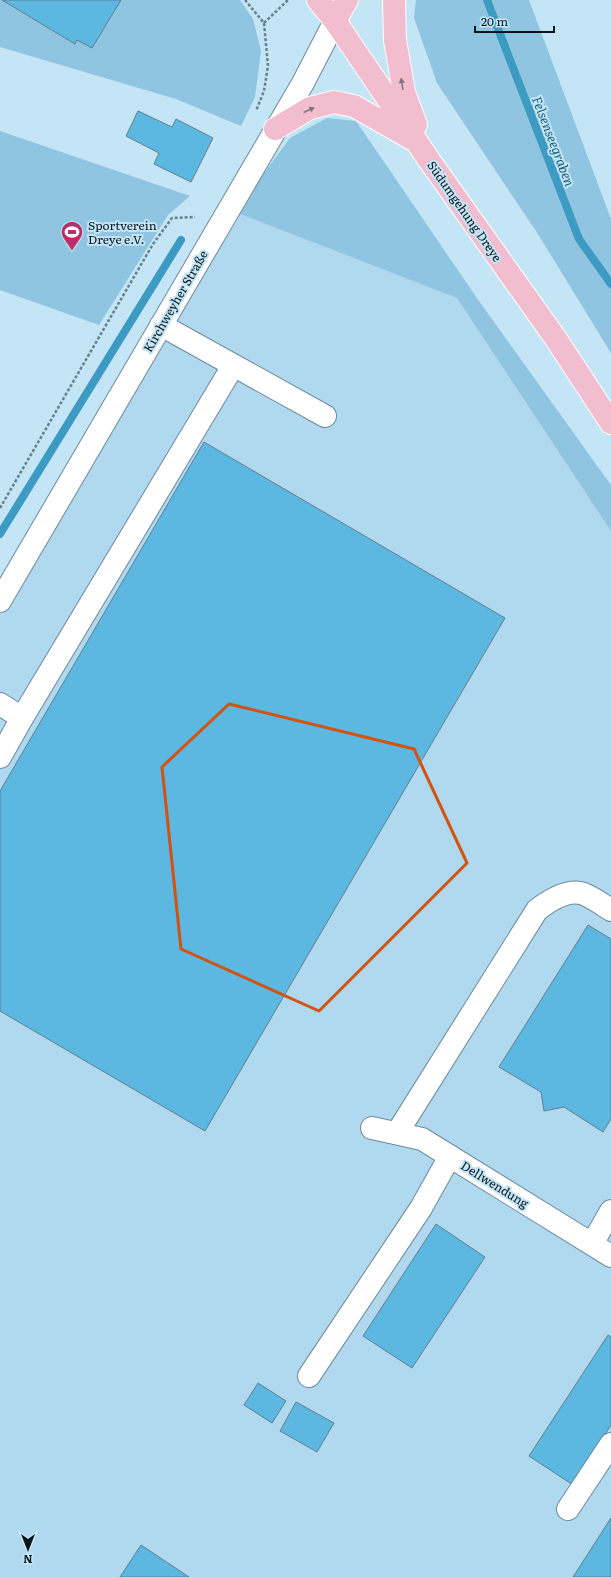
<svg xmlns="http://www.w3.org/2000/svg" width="611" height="1577" font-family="Literata,serif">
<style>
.built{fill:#b0d9ef}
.green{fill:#8fc5e0}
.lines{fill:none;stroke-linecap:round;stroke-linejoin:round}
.stream{stroke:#3d9ac3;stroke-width:8}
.building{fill:#5cb7e1;stroke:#607f8f}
.minor-casing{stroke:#6b8a9a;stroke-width:24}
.major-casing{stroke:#fff;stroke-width:24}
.path{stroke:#69808c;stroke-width:2.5;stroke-dasharray:3 2;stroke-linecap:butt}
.minor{stroke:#fff;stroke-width:22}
.major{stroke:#f2becf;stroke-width:22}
.oneway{fill:#89727e}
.marked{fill:none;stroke:#d2520e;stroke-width:3;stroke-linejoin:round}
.labels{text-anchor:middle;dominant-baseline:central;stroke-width:4;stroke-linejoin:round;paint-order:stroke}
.street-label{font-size:12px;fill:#09151b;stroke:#c3e5f6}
.poi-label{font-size:12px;fill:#09151b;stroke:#c3e5f6;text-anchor:start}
.water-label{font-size:13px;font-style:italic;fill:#185f7c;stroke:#c3e5f6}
</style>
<rect width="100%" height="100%" fill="#c3e5f6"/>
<path class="built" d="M235,212L457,298L611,530V1577H0V614Z"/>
<path class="green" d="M0,0H240L253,19L261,51L255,97L241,126L176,99L0,47Z
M416,0H529L611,219V353L536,231L437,83L414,18Z
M327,118L356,121L479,301L611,485V531L457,298L235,212L290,138Z
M0,131L190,196L168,215L99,325L0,290Z"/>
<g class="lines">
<path class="stream" d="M487,0L579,239L611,284
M0,534L181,240"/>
</g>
<path class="building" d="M2,0H121L92,48L77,40L75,44Z
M138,111L172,127L176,119L213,138L191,182L154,164L159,153L126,136Z
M204,442L505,618L205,1131L0,1011V791Z
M588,925L611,939V1119L603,1132L564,1107L544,1111L541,1092L499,1067Z
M436,1224L485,1257L412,1368L363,1336Z
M608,1335L611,1337V1425L573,1485L529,1456Z
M258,1383L286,1401L272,1423L244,1405Z
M296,1402L334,1423L317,1452L280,1431Z
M611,1518V1577H573Z
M141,1545L189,1577H120Z"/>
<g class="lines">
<g class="minor-casing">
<path id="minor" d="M161,325L325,416
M0,601L303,83L335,21
M0,704L22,718L0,757
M22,718L233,366
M372,1128L422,1139L611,1256
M397,1133L537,910C550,900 570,887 586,895C595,899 603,905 611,910
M592,1244L611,1211
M309,1376L421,1208L450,1156
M568,1509L611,1444"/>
</g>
<g class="major-casing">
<path id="major" d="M318,0L335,21L429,160L556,339L611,423
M394,0L395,40L404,92L416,125
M335,21L347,0
M275,129L310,108L334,102L354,106L412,139"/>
</g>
<path class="path" d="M245,0L264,23L268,66L264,91L256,111
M264,23L288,0
M0,508L153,244L172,218L195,217"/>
<use href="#minor" class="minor"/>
<use href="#major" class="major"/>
</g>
<defs><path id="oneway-solid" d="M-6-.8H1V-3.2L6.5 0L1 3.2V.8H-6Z"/></defs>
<g class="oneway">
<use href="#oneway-solid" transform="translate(402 84) rotate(-100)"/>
<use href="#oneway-solid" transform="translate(309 110) rotate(-25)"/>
</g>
<path class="marked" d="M229,704L414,749L467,863L319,1011L181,949L162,767Z"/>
<defs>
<g id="stadium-pin" transform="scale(1.15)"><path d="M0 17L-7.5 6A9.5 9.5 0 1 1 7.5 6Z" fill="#b92f6a" stroke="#c3e5f6"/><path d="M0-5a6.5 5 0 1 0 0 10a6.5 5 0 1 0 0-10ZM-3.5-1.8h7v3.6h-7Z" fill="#fff"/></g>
</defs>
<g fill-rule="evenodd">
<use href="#stadium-pin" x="72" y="232"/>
</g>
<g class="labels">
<g class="street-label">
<text transform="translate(465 211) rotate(55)">Südumgehung Dreye</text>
<text transform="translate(175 301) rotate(-60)">Kirchweyher Straße</text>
<text transform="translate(495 1184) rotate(32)">Dellwendung</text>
</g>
<g class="poi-label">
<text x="88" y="225">Sportverein<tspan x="88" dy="14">Dreye e.V.</tspan></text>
</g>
<g class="water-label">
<text transform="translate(554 141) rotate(69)">Felsenseegraben</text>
</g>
</g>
<g transform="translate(28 1549) rotate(180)" stroke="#c3e5f6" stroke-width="3" paint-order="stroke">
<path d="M0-3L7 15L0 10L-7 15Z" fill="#09151b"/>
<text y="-6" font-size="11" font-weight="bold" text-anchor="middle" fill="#09151b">N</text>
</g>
<path d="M475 26v6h79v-6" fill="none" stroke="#09151b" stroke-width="2"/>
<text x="481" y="26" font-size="12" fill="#09151b" stroke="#c3e5f6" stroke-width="3" paint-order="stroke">20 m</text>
</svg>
